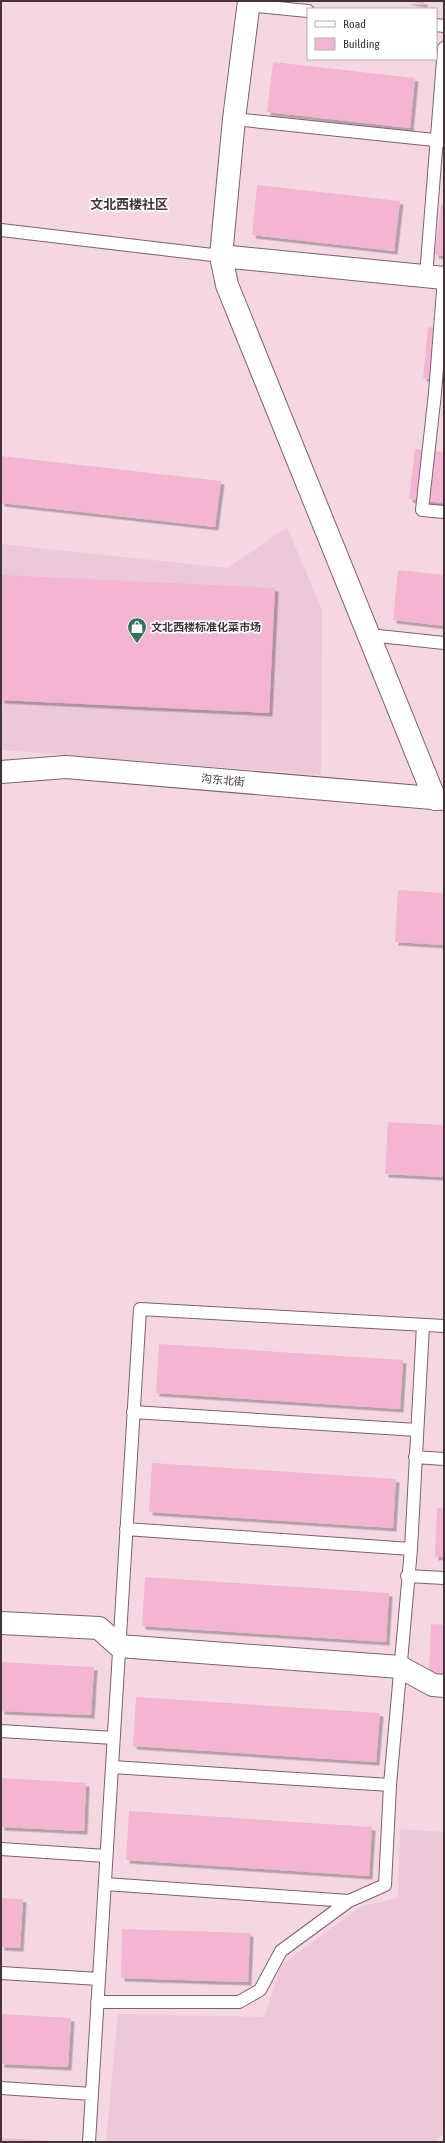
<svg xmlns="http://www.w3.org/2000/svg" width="445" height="2143" font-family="'Asap Condensed','Noto Sans SC',sans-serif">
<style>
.built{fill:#ecc8d8}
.building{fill:#f4b5d2;filter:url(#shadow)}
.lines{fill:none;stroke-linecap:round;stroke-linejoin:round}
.service-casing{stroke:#7c626e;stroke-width:14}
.minor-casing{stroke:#7c626e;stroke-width:24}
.service{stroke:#fff;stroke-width:12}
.minor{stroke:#fff;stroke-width:22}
.labels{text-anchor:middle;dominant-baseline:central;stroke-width:3.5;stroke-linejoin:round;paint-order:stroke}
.poi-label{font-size:11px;font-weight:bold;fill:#403439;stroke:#fff;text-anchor:start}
.street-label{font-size:11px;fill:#403439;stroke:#fff}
.quarter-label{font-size:13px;font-weight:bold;fill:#403439;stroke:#fff}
</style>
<defs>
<filter id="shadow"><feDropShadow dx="3.5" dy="3.5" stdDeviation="0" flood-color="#0004"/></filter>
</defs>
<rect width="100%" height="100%" fill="#f5d7e4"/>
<path class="built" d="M287,527L322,610L321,775L1,750V544L228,568Z
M400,1829L444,1832V2133L434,2142H106L118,2014L264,2017L282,1964L362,1906L398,1898Z"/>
<path class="building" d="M404,1H424V4Z
M273,62L415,78L410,128L267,112Z
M257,185L400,201L394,251L252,235Z
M441,205H444V256L435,255Z
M428,327L444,329V380L423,378Z
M415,449L444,452V503L409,499Z
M1,456L221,481L215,527L1,503Z
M398,570L444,575V626L393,620Z
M1,575L275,588L269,713L1,700Z
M398,890L444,893V945L395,942Z
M388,1122L444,1125V1177L385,1174Z
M159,1344L403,1360L400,1409L156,1393Z
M152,1463L396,1479L393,1528L149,1512Z
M437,1508H444V1557H435Z
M145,1577L389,1593L386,1642L142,1626Z
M431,1624L444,1625V1674L429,1673Z
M1,1662L94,1667L91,1715L1,1711Z
M136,1697L380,1713L376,1762L133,1746Z
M1,1778L86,1783L84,1831L1,1827Z
M129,1811L372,1827L369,1876L126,1860Z
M1,1898L23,1899L20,1948L1,1947Z
M122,1929L250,1933L248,1982L121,1978Z
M1,2014L71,2018L68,2067L1,2064Z
M1,2138L53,2141V2142H1Z"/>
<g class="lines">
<g class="service-casing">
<path id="service" d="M248,5L308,11
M436,25L444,26
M234,119L444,141
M1,230L221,256
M426,276L444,48
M444,278L435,393L422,510L444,512
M369,635L444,643
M133,1412L417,1430
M415,1457L444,1459
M126,1529L411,1549
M407,1576L444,1578
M1,1731L114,1738
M112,1767L390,1785
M1,1849L106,1856
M105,1884L349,1901
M1,1973L99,1979
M97,2002H239L260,1990L281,1951L349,1901L385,1885L390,1785L411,1549L423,1325
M1,2088L92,2094
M89,2142L140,1309L444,1326"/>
</g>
<g class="minor-casing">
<path id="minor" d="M249,1L234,119L221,256L227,285L435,799
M221,256L444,278
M1,772L66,767L444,799
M1,1623L99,1628L119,1646L400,1667L433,1685L444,1686"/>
</g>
<use href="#service" class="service"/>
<use href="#minor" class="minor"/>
</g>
<defs>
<g id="shop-pin" transform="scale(1)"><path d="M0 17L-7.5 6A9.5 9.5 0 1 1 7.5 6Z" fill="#34725e" stroke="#fff"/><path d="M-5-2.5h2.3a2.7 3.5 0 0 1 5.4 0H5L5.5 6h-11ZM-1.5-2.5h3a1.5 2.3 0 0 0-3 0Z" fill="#fff"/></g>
</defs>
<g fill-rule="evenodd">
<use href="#shop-pin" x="137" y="627"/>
</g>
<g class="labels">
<g class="poi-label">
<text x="151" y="627">文北西楼标准化菜市场</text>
</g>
<g class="street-label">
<text transform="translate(223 780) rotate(5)">沟东北街</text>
</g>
<g class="quarter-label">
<text x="129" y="204">文北西楼社区</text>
</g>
</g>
<rect width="445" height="2143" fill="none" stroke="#403439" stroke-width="4"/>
<rect x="307" y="8" width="130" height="52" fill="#ffffff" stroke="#b3aeb0"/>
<rect x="315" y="21" width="20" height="6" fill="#ffffff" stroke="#b3aeb0"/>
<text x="343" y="28" font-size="12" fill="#403439">Road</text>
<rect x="315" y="38" width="20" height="12" fill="#f4b5d2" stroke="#b3aeb0"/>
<text x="343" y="48" font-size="12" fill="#403439">Building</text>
</svg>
